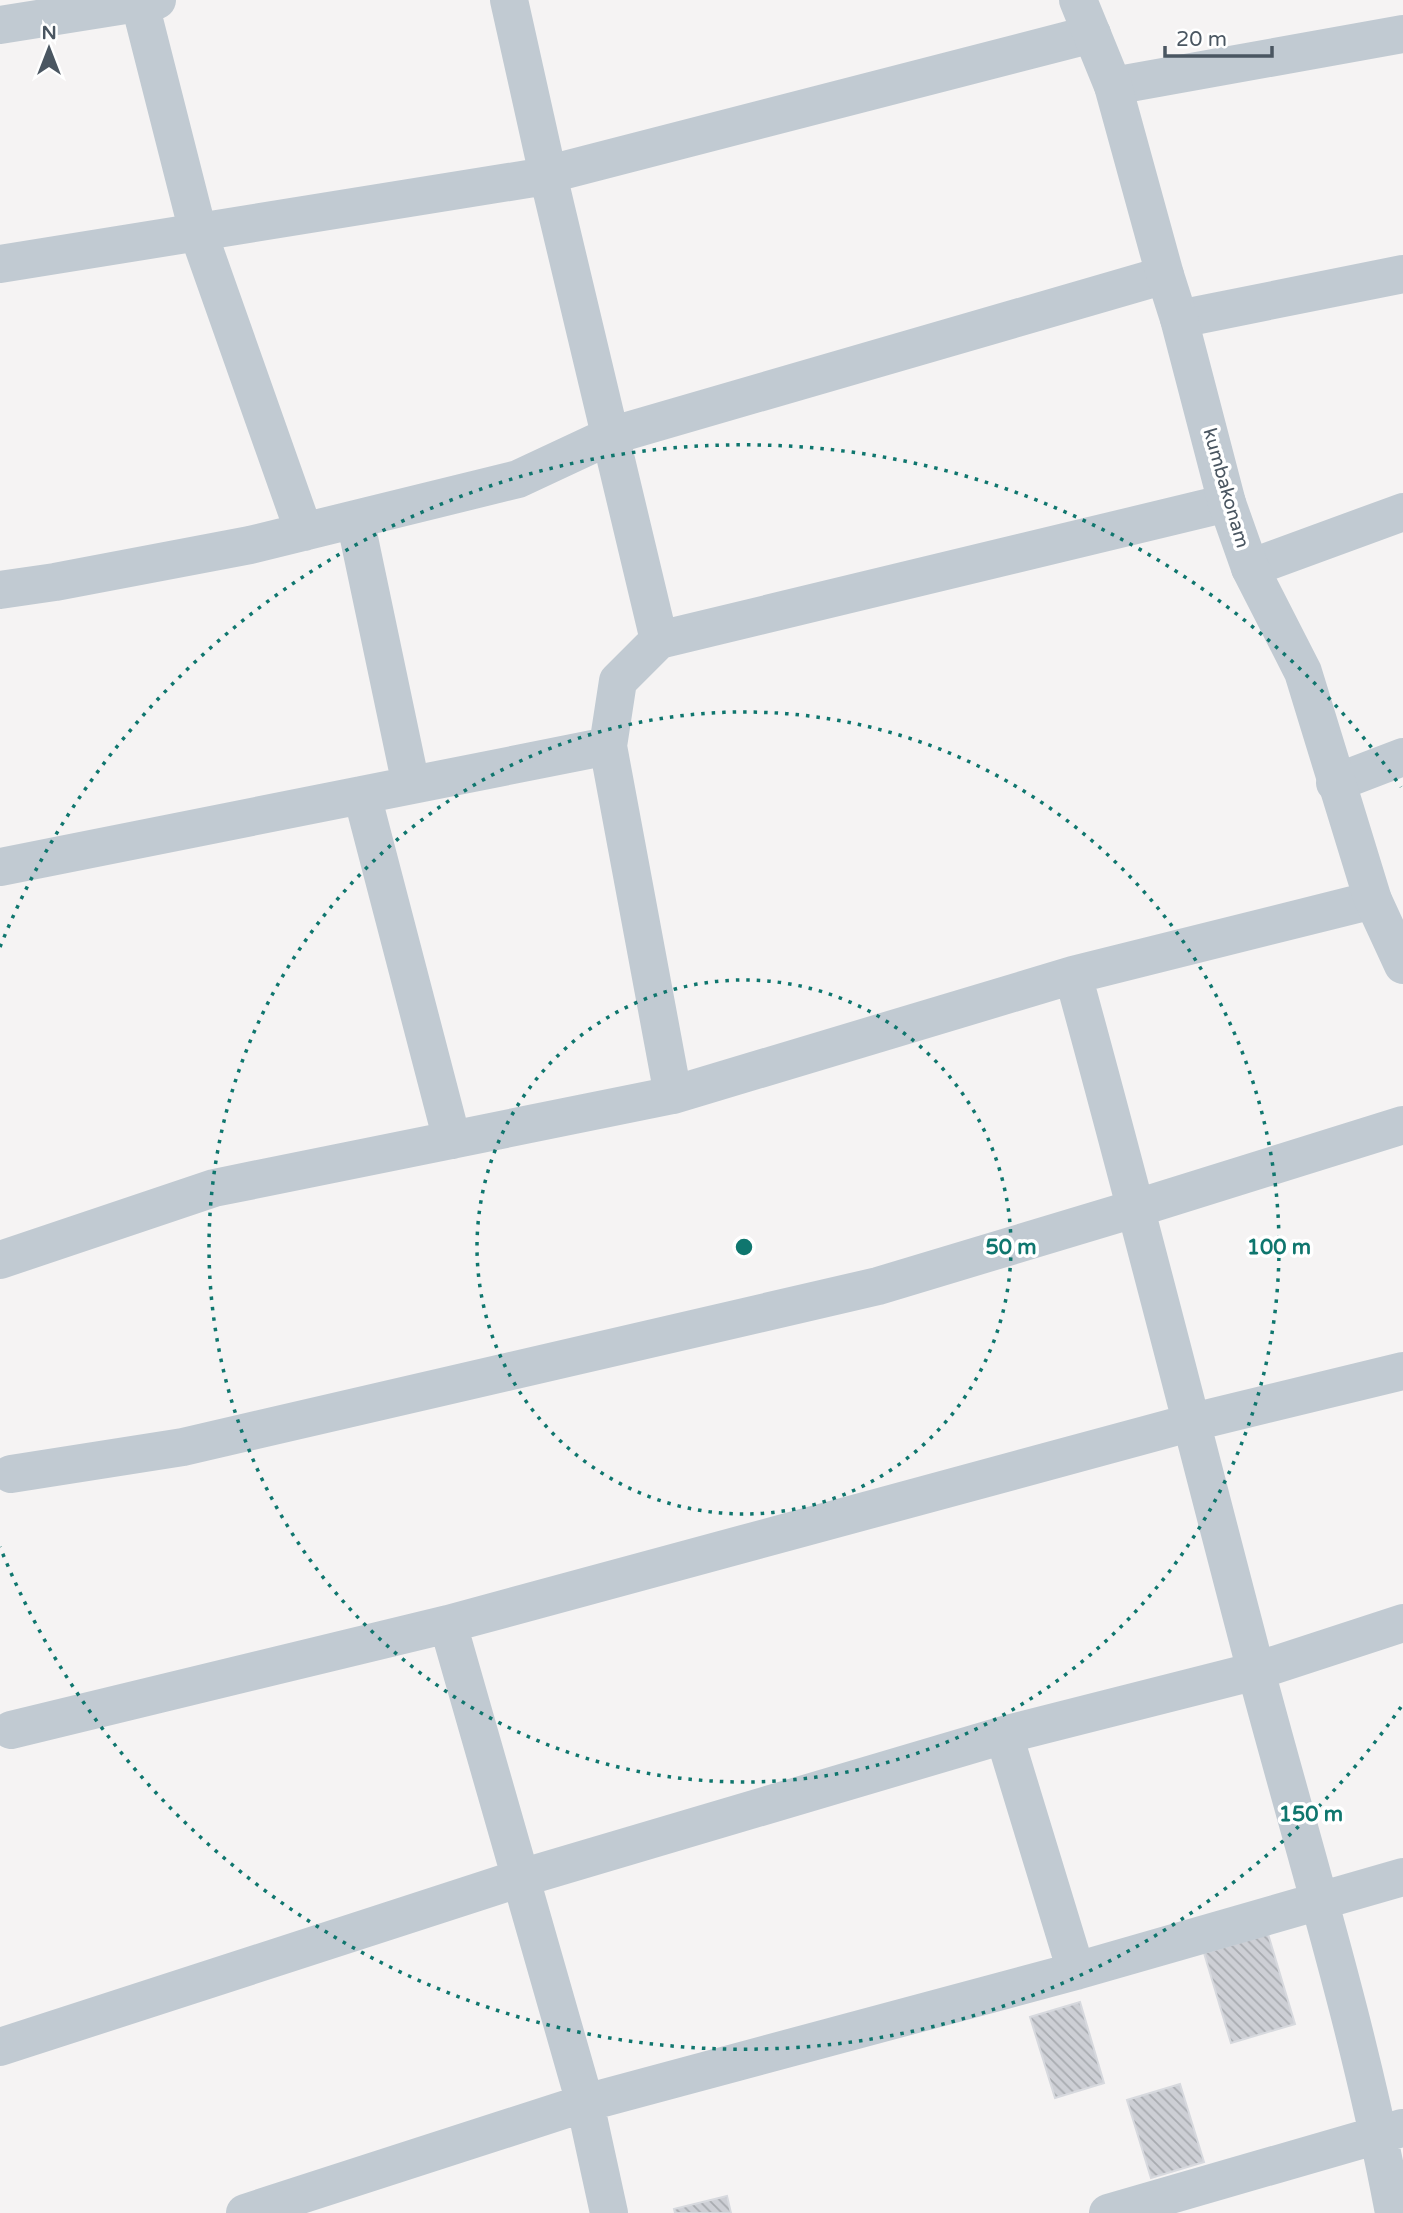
<svg xmlns="http://www.w3.org/2000/svg" width="1403" height="2213" font-family="'Varela Round',sans-serif">
<style>
.building{fill:url(#building-back-hatch);stroke:#d7d9de;stroke-width:2}
.lines{fill:none;stroke-linecap:round;stroke-linejoin:round}
.minor{stroke:#c1cad2;stroke-width:38}
.tertiary{stroke:#c1cad2;stroke-width:38}
.ring{fill:none;stroke:#0f766e;stroke-width:3.5;stroke-dasharray:3.5 7}
.labels{text-anchor:middle;dominant-baseline:central;stroke-width:7;stroke-linejoin:round;paint-order:stroke}
.street-label{font-size:19px;fill:#4a5661;stroke:#fff}
.centre{fill:#0f766e;stroke:#fff;stroke-width:3.5}
.ring-label{font-size:21px;text-anchor:middle;font-weight:bold;fill:#0f766e;stroke:#fff;stroke-width:7;stroke-linejoin:round;paint-order:stroke}
</style>
<defs>
<pattern id="building-back-hatch" width="6" height="6" patternUnits="userSpaceOnUse" patternTransform="scale(1.75)"><rect width="6" height="6" fill="#cdcfd5"/><path d="M-1 5l2 2M0 0l6 6M5-1l2 2" fill="none" stroke="#a8abb0"/></pattern>
</defs>
<rect width="100%" height="100%" fill="#f5f3f3"/>
<path class="building" d="M1268,1934L1295,2024L1231,2043L1204,1953Z
M1080,2002L1104,2083L1055,2098L1030,2017Z
M1180,2084L1204,2162L1151,2178L1127,2100Z
M727,2196L731,2213H675L674,2209Z"/>
<g class="lines">
<path class="minor" d="M139,0L198,232L304,532
M509,0L548,175L659,640
M0,25L157,0
M1113,86L1403,34
M0,264L534,178L1092,34
M1179,319L1403,274
M355,519L411,785
M1250,568L1403,512
M0,590L55,582L250,545L518,479L610,436L1165,275
M1335,783L1403,757
M362,795L452,1140
M0,867L608,746
M1073,975C1137,1207 1195,1439 1256,1671C1304,1851 1360,2030 1394,2213
M673,1095L608,746L618,681L659,640L1227,503
M0,1260L214,1188L673,1095L1073,975L1373,900
M11,1474L183,1447L878,1286L1137,1208L1403,1125
M448,1624L585,2103L609,2213
M11,1730L448,1624L1193,1422L1403,1371
M1004,1735L1076,1971
M0,2047L521,1878L1004,1735L1256,1671L1403,1623
M245,2213L585,2103L1076,1971L1403,1877
M1108,2213L1402,2128"/>
<path class="tertiary" d="M1078,0L1113,86L1165,275L1179,319L1227,503L1250,568L1303,672L1373,900L1403,965"/>
</g>
<g class="ring">
<circle cx="744" cy="1247" r="267"/>
<circle cx="744" cy="1247" r="535"/>
<path d="M1401 1707A802 802 0 0 1 0 1547M0 947A802 802 0 0 1 1401 787"/>
</g>
<g class="labels">
<g class="street-label">
<text transform="translate(1226 488) rotate(74)">kumbakonam</text>
</g>
</g>
<circle cx="744" cy="1247" r="10" class="centre"/>
<g class="ring-label">
<text x="1011" y="1254">50 m</text>
<text x="1279" y="1254">100 m</text>
<text x="1311" y="1821">150 m</text>
</g>
<g transform="translate(49 49)" stroke="#ffffff" stroke-width="5" paint-order="stroke">
<path d="M0-5L12 26L0 18L-12 26Z" fill="#4a5661"/>
<text y="-10" font-size="19" font-weight="bold" text-anchor="middle" fill="#4a5661">N</text>
</g>
<path d="M1165 46v10h107v-10" fill="none" stroke="#4a5661" stroke-width="3.5"/>
<text x="1176" y="46" font-size="21" fill="#4a5661" stroke="#ffffff" stroke-width="5" paint-order="stroke">20 m</text>
</svg>
